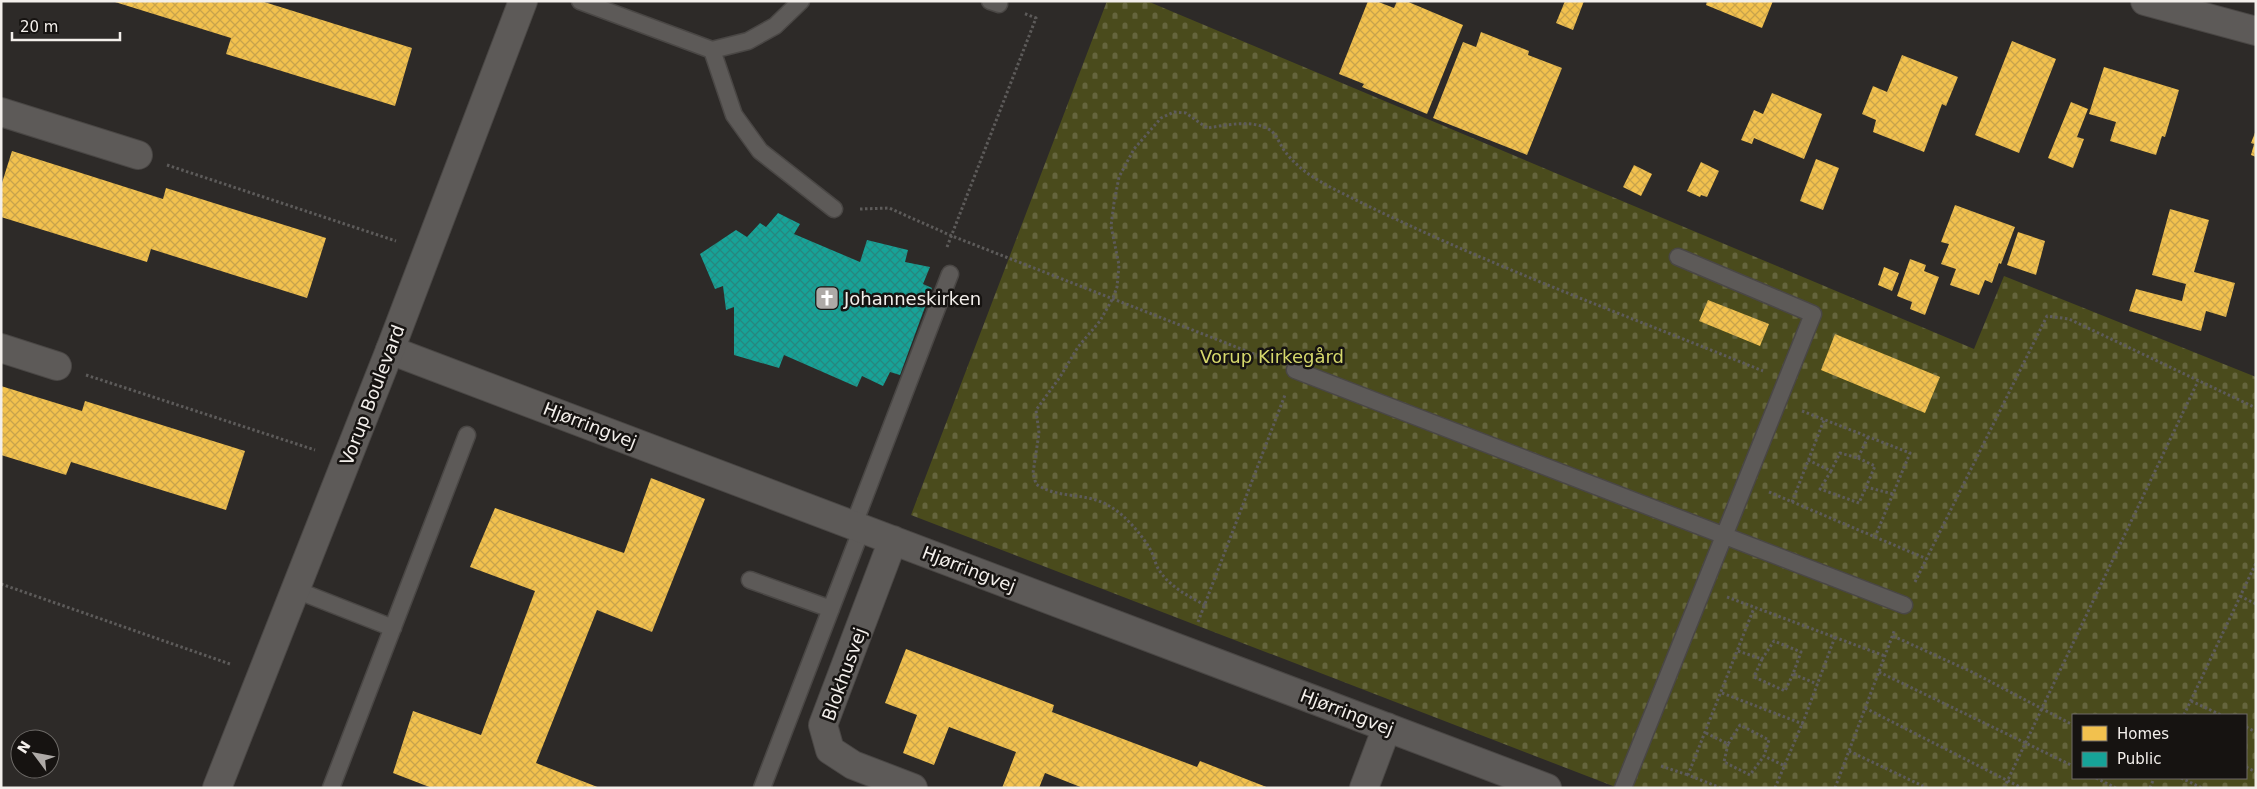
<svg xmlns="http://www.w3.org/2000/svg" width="2257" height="789" font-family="'DejaVu Sans',sans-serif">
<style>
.cemetery{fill:url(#cemetery-stones);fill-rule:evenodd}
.homes{fill:url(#homes-cross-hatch)}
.public{fill:url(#public-cross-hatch)}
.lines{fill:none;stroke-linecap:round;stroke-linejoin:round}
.lane-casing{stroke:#4a4745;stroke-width:19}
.street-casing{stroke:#4a4745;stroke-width:30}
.secondary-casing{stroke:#4a4745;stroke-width:30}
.path{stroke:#5d5b5a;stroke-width:3;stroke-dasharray:2.5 2.5;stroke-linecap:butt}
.lane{stroke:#5d5a58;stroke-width:16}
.street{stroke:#5d5a58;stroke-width:28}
.secondary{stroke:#5d5a58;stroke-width:28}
.labels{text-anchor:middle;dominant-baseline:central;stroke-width:5;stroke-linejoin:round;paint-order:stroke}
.poi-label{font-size:18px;fill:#f3efeb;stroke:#161311;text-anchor:start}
.park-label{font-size:18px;fill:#d6d86c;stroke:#161311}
.street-label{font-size:18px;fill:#f3efeb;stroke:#161311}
</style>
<defs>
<pattern id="cemetery-stones" width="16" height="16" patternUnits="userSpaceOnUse" patternTransform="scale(1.25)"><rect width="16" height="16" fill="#4a4b1c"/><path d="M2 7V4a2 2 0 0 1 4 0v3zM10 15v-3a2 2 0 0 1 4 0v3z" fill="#65653d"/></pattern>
<pattern id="homes-cross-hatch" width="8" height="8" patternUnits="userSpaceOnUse" patternTransform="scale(1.25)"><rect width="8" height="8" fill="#f2c14e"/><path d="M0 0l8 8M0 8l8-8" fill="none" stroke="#c8a34c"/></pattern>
<pattern id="public-cross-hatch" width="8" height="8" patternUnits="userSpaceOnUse" patternTransform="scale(1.25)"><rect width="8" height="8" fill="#17a398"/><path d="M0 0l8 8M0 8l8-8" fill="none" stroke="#26887f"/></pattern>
</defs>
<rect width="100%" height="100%" fill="#2d2a28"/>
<path class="cemetery" d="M1107,1H1147L1974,349L2004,276L2256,377V788H1618L911,515ZM2073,715H2246V778H2073Z"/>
<path class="homes" d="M261,1L412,48L395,106L226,54L231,38L115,2Z
M1368,1H1376L1394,8L1397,1H1406L1463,25L1427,114L1362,87L1364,84L1339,74Z
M1565,1H1584L1573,30L1556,23Z
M1707,1H1773L1762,28L1706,5Z
M1481,32L1529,51L1528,55L1562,68L1527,155L1433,118L1463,42L1476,47Z
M2012,41L2056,59L2019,153L1975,135Z
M1902,55L1958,77L1946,106L1942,104L1924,152L1873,132L1876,120L1862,114L1873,86L1887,92Z
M2104,67L2179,90L2165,137L2162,136L2156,155L2110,141L2116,122L2089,114Z
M1772,93L1822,114L1804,159L1754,138L1752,144L1741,140L1754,110L1763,114Z
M2071,102L2088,109L2077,137L2084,139L2073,168L2048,158Z
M2256,130V157L2251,155L2254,144L2251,143Z
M12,151L163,199L166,188L326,238L307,298L151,249L147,262L1,217V186Z
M1816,159L1839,168L1823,210L1800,201Z
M1701,162L1719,171L1707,197L1701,195L1700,197L1687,191Z
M1634,165L1652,174L1641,196L1623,187Z
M1955,205L2015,227L2001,264L1999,263L1992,283L1985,280L1979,295L1950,285L1956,269L1941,264L1949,244L1941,242Z
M2170,209L2209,220L2194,272L2235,283L2226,317L2206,311L2201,331L2129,311L2136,289L2182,301L2186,284L2152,275Z
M2018,232L2045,241L2036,275L2007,265Z
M1910,259L1926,265L1924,271L1939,277L1925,315L1910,309L1912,302L1897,296Z
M1884,267L1899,273L1892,291L1878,285Z
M1708,300L1769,324L1760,346L1699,321Z
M1835,334L1940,377L1925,413L1821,370Z
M1,386L82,411L85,401L245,451L226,510L71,462L66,475L1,455Z
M651,478L705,499L652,632L597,610L536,763L600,788H432L393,773L413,711L481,735L535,591L470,567L495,508L624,553Z
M906,649L1054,705L1052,712L1197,767L1200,761L1269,788H1083L1045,773L1039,788H1002L1016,752L949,727L934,765L903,753L917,715L885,703Z"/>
<path class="public" d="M778,213L800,224L794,234L860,262L867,240L908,250L905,262L930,267L923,284L932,288L900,375L890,372L883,386L862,376L857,387L784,355L779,368L734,355V307L726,310L723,286L715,289L700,254L736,230L747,237L760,223L766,227Z"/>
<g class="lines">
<g class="lane-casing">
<path id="lane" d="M580,1L712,50L748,41L775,26L801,1
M990,1L999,4
M712,50L734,115L760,151L834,209
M1295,370L1904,605
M854,524L950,274
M750,580L831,609
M296,590L393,628
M331,788L467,435
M762,788L862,528
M1623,788L1813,314L1678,257"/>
</g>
<g class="street-casing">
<path id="street" d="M2145,1L2256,31
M1,112L138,155
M1,348L57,366
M390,350L1547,788
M893,540L823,725L830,750L853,765L913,788
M1364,788L1387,727"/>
</g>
<g class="secondary-casing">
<path id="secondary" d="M217,788L390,350L523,1"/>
</g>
<path class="path" d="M167,165L396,241
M860,209L889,208L952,236L1272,361
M947,247L1036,18L1023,13
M86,375L315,450
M1802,411L1910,453L1875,537
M1858,458L1875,466L1866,487
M1808,460L1831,471L1840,453L1858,458L1868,437
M1831,471L1820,489L1859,503L1866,487L1893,494
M1769,492L1927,559
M1792,502L1824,420
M1915,582L2047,316L2069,319L2256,408
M1,584L230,664
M2240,596L2256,604
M1727,597L1885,656
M1205,605C1188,596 1170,587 1159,570C1155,564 1154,556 1150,549C1141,534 1126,516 1111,507C1086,491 1059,500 1036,484L1033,473L1039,433L1036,410L1060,377L1078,347L1100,321L1113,298L1117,287L1119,265L1111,226L1114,203L1119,177L1134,149L1161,118L1174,112L1186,113L1207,128C1227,125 1252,119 1270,130C1277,134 1281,148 1287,154C1300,170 1315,179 1332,188C1471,259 1618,312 1763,371
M1198,622L1285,395
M1893,636L1972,672L2073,725
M1738,651L1762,659L1774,641L1801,652L1793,674L1817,684
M1762,659L1754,677L1785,691L1793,674
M1879,672L2073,766
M1722,693L1803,724
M2191,701L2221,715
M1865,708L2022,788
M2184,715L2256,563
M2246,727L2256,732
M1706,733L1728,744L1740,725L1769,740L1764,756L1785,766
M1728,744L1724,762L1750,775L1764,756
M1849,751L1927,788
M1661,766L1688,775
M2246,767L2256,772
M2096,778L2116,788
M2181,778L2202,788
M1721,788L1688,775L1754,608
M1775,788L1805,717L1835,637
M1835,788L1895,629
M2004,788L2198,381
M2150,788L2154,778"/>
<use href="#lane" class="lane"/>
<use href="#street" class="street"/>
<use href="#secondary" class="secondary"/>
</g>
<defs>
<g id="church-square" transform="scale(1.25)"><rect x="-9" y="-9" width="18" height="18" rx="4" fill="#aeaaa7" stroke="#161311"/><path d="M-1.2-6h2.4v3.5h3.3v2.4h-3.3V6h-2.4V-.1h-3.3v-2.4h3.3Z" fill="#fff"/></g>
</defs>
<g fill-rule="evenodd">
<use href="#church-square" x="827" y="298"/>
</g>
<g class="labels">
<g class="poi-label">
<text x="844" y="298">Johanneskirken</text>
</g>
<g class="park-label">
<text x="1272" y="356">Vorup Kirkegård</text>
</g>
<g class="street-label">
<text transform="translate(372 395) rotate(-69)">Vorup Boulevard</text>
<text transform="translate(590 425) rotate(21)">Hjørringvej</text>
<text transform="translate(969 569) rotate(21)">Hjørringvej</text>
<text transform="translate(844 674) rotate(-70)">Blokhusvej</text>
<text transform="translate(1347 712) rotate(21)">Hjørringvej</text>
</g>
</g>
<rect width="2257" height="789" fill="none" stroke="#f3efeb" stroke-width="5"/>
<rect x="2072" y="714" width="175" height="65" fill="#161311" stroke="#6e6b68"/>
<rect x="2082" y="726" width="25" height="15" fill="#f2c14e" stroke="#6e6b68"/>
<text x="2117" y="739" font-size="15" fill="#f3efeb">Homes</text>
<rect x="2082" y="752" width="25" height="15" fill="#17a398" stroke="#6e6b68"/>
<text x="2117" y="764" font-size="15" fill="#f3efeb">Public</text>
<g transform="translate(35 754) rotate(302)"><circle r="24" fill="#161311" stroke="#6e6b68"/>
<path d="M0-4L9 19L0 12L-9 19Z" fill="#aeaaa7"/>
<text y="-8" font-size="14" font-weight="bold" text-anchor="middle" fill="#f3efeb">N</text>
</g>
<path d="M12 32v8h108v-8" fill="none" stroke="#f3efeb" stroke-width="2.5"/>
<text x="20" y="32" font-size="15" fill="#f3efeb" stroke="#161311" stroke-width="4" paint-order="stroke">20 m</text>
</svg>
